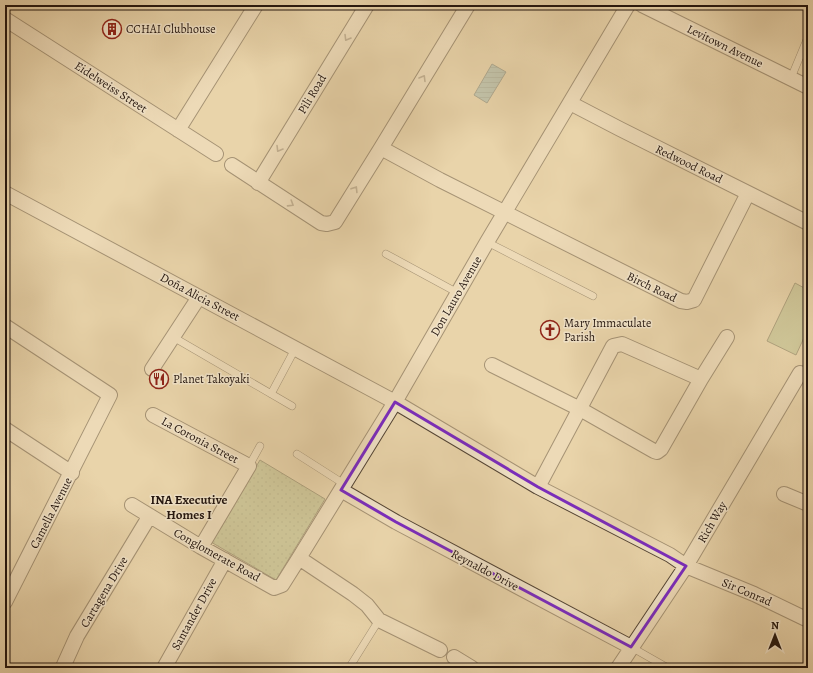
<svg xmlns="http://www.w3.org/2000/svg" width="813" height="673" font-family="Alegreya,serif">
<style>
.grass{fill:url(#grass-dots);stroke:#6c694c}
.garden{fill:#b4bd8a;stroke:#6c694c}
.water{fill:url(#water-rules);stroke:#6a7670}
.lines{fill:none;stroke-linecap:round;stroke-linejoin:round}
.lane-casing{stroke:#544535;stroke-width:8}
.street-casing{stroke:#544535;stroke-width:16}
.lane{stroke:#f1e3c8;stroke-width:7}
.street{stroke:#f1e3c8;stroke-width:14}
.oneway{stroke:#948674}
.marked{fill:none;stroke:#7b2cbf;stroke-width:3;stroke-linejoin:round}
.labels{text-anchor:middle;dominant-baseline:central;stroke-width:3;stroke-linejoin:round;paint-order:stroke}
.poi-label{font-size:12px;fill:#23150e;stroke:#f1e3c8;text-anchor:start}
.street-label{font-size:12px;fill:#23150e;stroke:#f1e3c8}
.neighbourhood-label{font-size:13px;font-weight:bold;fill:#23150e;stroke:#f1e3c8}
</style>
<defs>
<pattern id="grass-dots" width="8" height="8" patternUnits="userSpaceOnUse"><rect width="8" height="8" fill="#b4bd8a"/><path d="M2 2h.1M6 6h.1" fill="none" stroke="#9aa276" stroke-width="1.8" stroke-linecap="round"/></pattern>
<pattern id="water-rules" width="6" height="5" patternUnits="userSpaceOnUse"><rect width="6" height="5" fill="#9ab6b2"/><path d="M0 2.5h6" fill="none" stroke="#849c98"/></pattern>
</defs>
<rect width="100%" height="100%" fill="#e9d4aa"/>
<filter id="stains"><feTurbulence type="fractalNoise" baseFrequency=".005" numOctaves="4"/><feColorMatrix values="0 0 0 0 .2 0 0 0 0 .09 0 0 0 0 .02 0 0 0 .5 -.17"/></filter>
<radialGradient id="worn" r=".72"><stop offset=".6" stop-color="#630" stop-opacity="0"/><stop offset="1" stop-color="#630" stop-opacity=".3"/></radialGradient>
<path class="grass" d="M260,460L325,499L276,580L211,542Z"/>
<path class="garden" d="M795,283L808,290V329L796,355L767,341Z"/>
<path class="water" d="M492,64L506,72L487,103L474,95Z"/>
<g class="lines">
<g class="lane-casing">
<path id="lane" d="M791,78L808,37
M487,242L593,296
M386,254L458,293
M173,337L292,406
M271,394L295,349
M297,454L344,484
M249,466L260,446
M631,647L668,668
M349,668L379,620"/>
</g>
<g class="street-casing">
<path id="street" d="M642,5L808,87
M5,19L216,154
M570,103L620,129L808,223
M178,130L256,5
M381,148L440,180L681,301L687,302L694,300L748,193
M232,165L321,223L327,224L335,222L381,148L468,5
M258,183L367,5
M5,193L395,402L538,487L670,555L686,566L754,594L808,620
M5,326L110,395L5,602
M492,365L580,409L654,451L657,452L661,449L701,379L727,337
M152,369L199,297
M153,415L249,466L201,547
M5,429L72,473
M538,487L613,346L622,344L701,379
M341,490L396,522L631,647
M784,494L808,504
M132,505L201,547L274,588L282,585L299,558L395,402L487,242L628,5
M299,558L353,594L367,605L379,620L440,650
M454,657L472,668
M64,668L63,667L77,636L149,517
M164,668L225,560
M618,668L686,566L800,373"/>
</g>
<use href="#lane" class="lane"/>
<use href="#street" class="street"/>
</g>
<defs><path id="oneway-chevron" d="M-2-3.5L2.5 0L-2 3.5" fill="none" stroke-width="1.6" stroke-linecap="round" stroke-linejoin="round"/></defs>
<g class="oneway">
<use href="#oneway-chevron" transform="translate(347 38) rotate(121)"/>
<use href="#oneway-chevron" transform="translate(423 78) rotate(-59)"/>
<use href="#oneway-chevron" transform="translate(279 149) rotate(121)"/>
<use href="#oneway-chevron" transform="translate(355 189) rotate(-58)"/>
<use href="#oneway-chevron" transform="translate(291 204) rotate(32)"/>
</g>
<path d="M0 0H813V673H0ZM395,402L538,487L686,566L631,647L396,522L341,490Z" fill="#e9d4aa" fill-opacity=".55" fill-rule="evenodd"/>
<path class="marked" d="M395,402L538,487L686,566L631,647L396,522L341,490Z"/>
<defs>
<g id="building-ring" transform="scale(1)"><circle r="9.5" fill="#f1e3c8" stroke="#8f2418" stroke-width="1.5"/><path d="M-4-6H4V6H1V3H-1V6H-4ZM-2.5-4.3h1.7v1.8h-1.7ZM.8-4.3h1.7v1.8H.8ZM-2.5-1h1.7V.8h-1.7ZM.8-1h1.7V.8H.8Z" fill="#8f2418"/></g>
<g id="church-ring" transform="scale(1)"><circle r="9.5" fill="#f1e3c8" stroke="#8f2418" stroke-width="1.5"/><path d="M-1.2-6h2.4v3.5h3.3v2.4h-3.3V6h-2.4V-.1h-3.3v-2.4h3.3Z" fill="#8f2418"/></g>
<g id="restaurant-ring" transform="scale(1)"><circle r="9.5" fill="#f1e3c8" stroke="#8f2418" stroke-width="1.5"/><path d="M-5-6h1v4h1v-4h1v4h1v-4h1v5L-1.5 .5V6h-2V.5L-5-1ZM5-6V6H3V1.5H1.5Q1.5-4 5-6Z" fill="#8f2418"/></g>
</defs>
<g fill-rule="evenodd">
<use href="#building-ring" x="112" y="29"/>
<use href="#church-ring" x="550" y="330"/>
<use href="#restaurant-ring" x="159" y="379"/>
</g>
<g class="labels">
<g class="poi-label">
<text x="126" y="29">CCHAI Clubhouse</text>
<text x="564" y="323">Mary Immaculate<tspan x="564" dy="14">Parish</tspan></text>
<text x="173" y="379">Planet Takoyaki</text>
</g>
<g class="street-label">
<text transform="translate(725 46) rotate(26)">Levitown Avenue</text>
<text transform="translate(111 87) rotate(33)">Eidelweiss Street</text>
<text transform="translate(312 94) rotate(-59)">Pili Road</text>
<text transform="translate(689 164) rotate(26)">Redwood Road</text>
<text transform="translate(652 287) rotate(26)">Birch Road</text>
<text transform="translate(456 296) rotate(-60)">Don Lauro Avenue</text>
<text transform="translate(200 297) rotate(28)">Doña Alicia Street</text>
<text transform="translate(200 440) rotate(28)">La Coronia Street</text>
<text transform="translate(51 513) rotate(-63)">Camella Avenue</text>
<text transform="translate(712 522) rotate(-60)">Rich Way</text>
<text transform="translate(217 555) rotate(29)">Conglomerate Road</text>
<text transform="translate(485 570) rotate(28)">Reynaldo Drive</text>
<text transform="translate(104 592) rotate(-59)">Cartagena Drive</text>
<text transform="translate(747 592) rotate(23)">Sir Conrad</text>
<text transform="translate(194 614) rotate(-61)">Santander Drive</text>
</g>
<g class="neighbourhood-label">
<text x="189" y="499">INA Executive<tspan x="189" dy="15">Homes I</tspan></text>
</g>
</g>
<rect width="813" height="673" fill="none" stroke="#e9d4aa" stroke-width="20"/>
<rect x="6" y="6" width="801" height="661" fill="none" stroke="#23150e" stroke-width="2"/>
<rect x="10" y="10" width="793" height="653" fill="none" stroke="#23150e"/>
<g transform="translate(775 635)" stroke="#f1e3c8" stroke-width="3" paint-order="stroke">
<path d="M0-3L7 15L0 10L-7 15Z" fill="#23150e"/>
<text y="-6" font-size="11" font-weight="bold" text-anchor="middle" fill="#23150e">N</text>
</g>
<rect width="100%" height="100%" filter="url(#stains)"/>
<rect width="100%" height="100%" fill="url(#worn)"/>
</svg>
